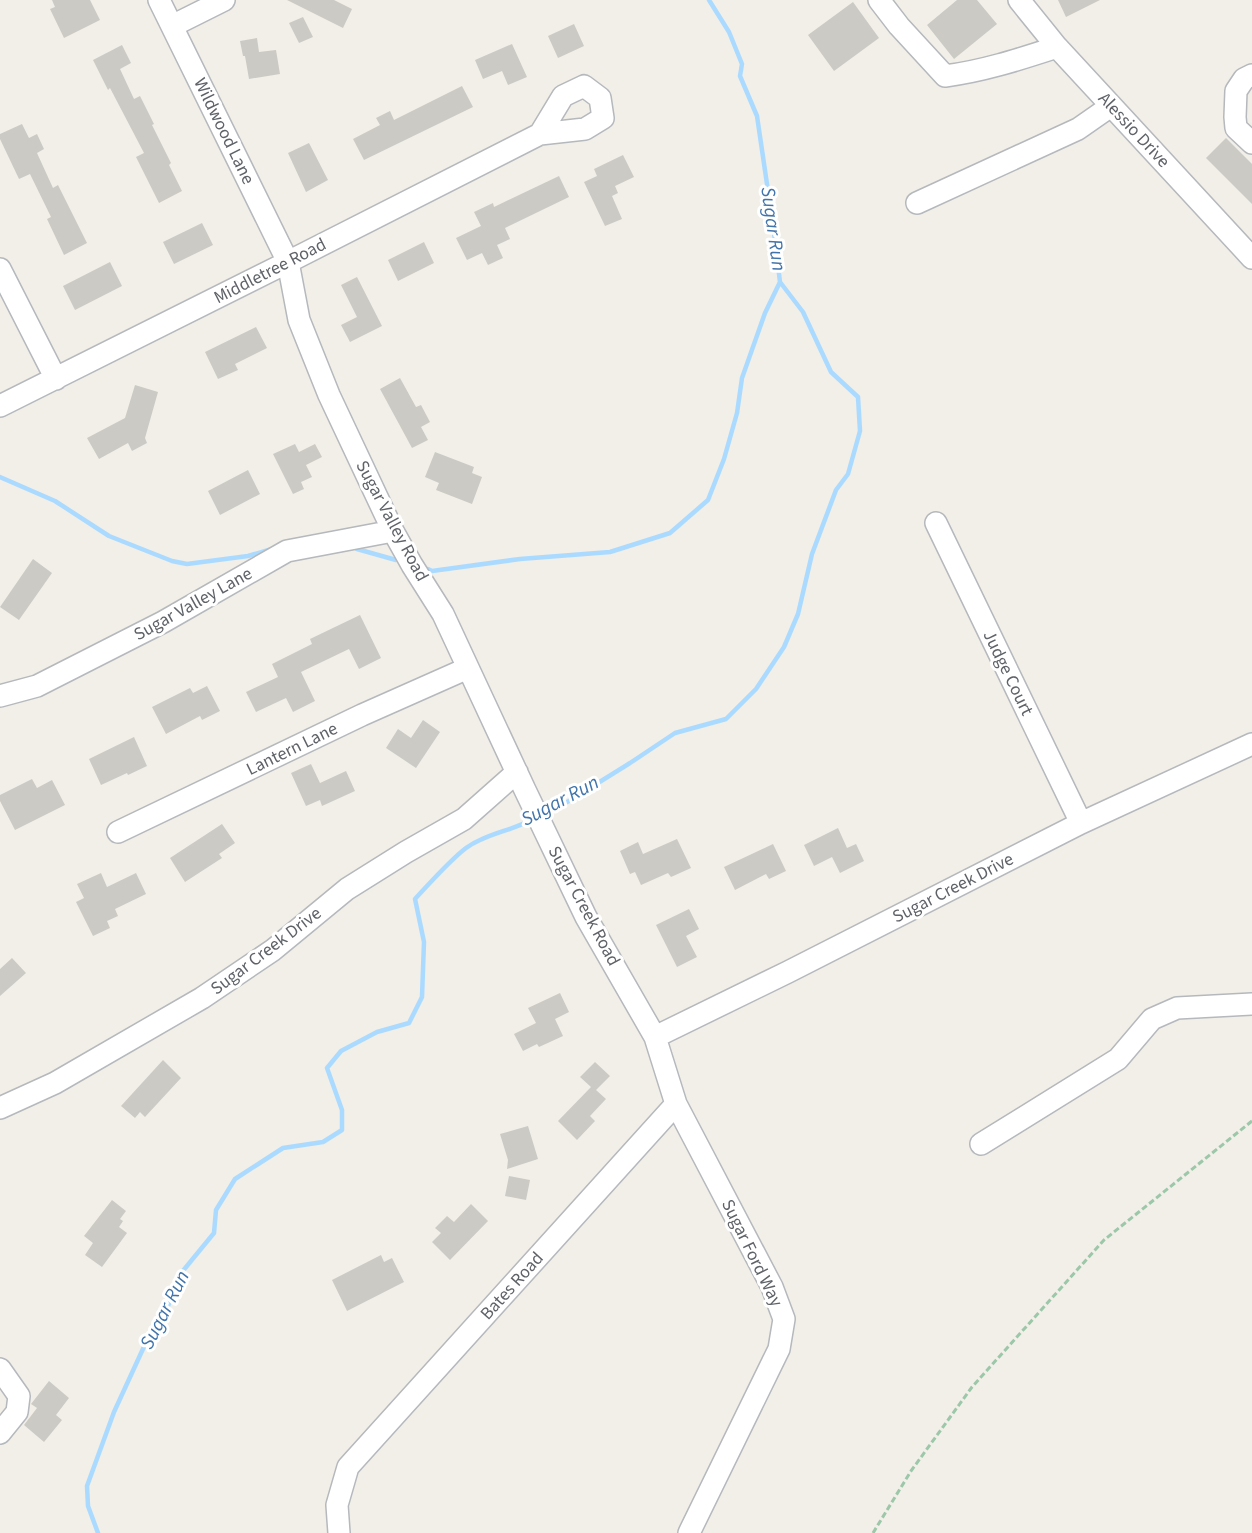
<svg xmlns="http://www.w3.org/2000/svg" width="1252" height="1533" font-family="'Source Sans 3',sans-serif">
<style>
.lines{fill:none;stroke-linecap:round;stroke-linejoin:round}
.stream{stroke:#aadaff;stroke-width:4.5}
.building{fill:#cccac5}
.minor-casing{stroke:#b5b8bc;stroke-width:24}
.path{stroke:#9cc7a9;stroke-width:3;stroke-dasharray:6 3;stroke-linecap:butt}
.minor{stroke:#fff;stroke-width:21}
.labels{text-anchor:middle;dominant-baseline:central;stroke-width:6;stroke-linejoin:round;paint-order:stroke}
.street-label{font-size:18px;fill:#5f6368;stroke:#fff}
.water-label{font-size:20px;font-style:italic;fill:#4174aa;stroke:#fff}
</style>
<rect width="100%" height="100%" fill="#f1efe8"/>
<g class="lines">
<path class="stream" d="M0,477L55,501L109,536L172,561L187,564L248,556L272,549
M357,549L396,560
M428,569L432,571L520,559L610,552L670,533L708,500L724,459L737,413L742,378L765,313L780,282
M542,815L569,801L630,763L675,733L726,719L756,689L784,647L798,614L812,554L836,490L848,474L860,431L858,397L831,372L803,312L780,282L773,225L757,116L740,76L742,64L729,32L709,0
M98,1533L88,1506L87,1486L114,1412L159,1314L168,1306L182,1272L214,1233L216,1210L235,1179L283,1148L323,1142L342,1130V1110L327,1068L341,1051L377,1032L409,1023L422,997L424,942L415,899C430,883 449,861 466,848C485,834 511,831 531,820"/>
</g>
<path class="building" d="M52,0H90L100,20L64,38L50,9L55,7Z
M287,0H334L352,9L343,28Z
M957,0H977L997,24L954,59L927,25Z
M1058,0H1100L1066,17Z
M853,2L879,38L834,71L808,35Z
M303,17L313,37L299,43L289,23Z
M574,24L584,46L558,58L548,36Z
M257,38L259,52L276,50L280,74L249,79L245,56H243L240,41Z
M512,44L527,77L508,85L502,71L483,79L475,60Z
M122,45L131,63L120,69L134,99L140,96L154,124L152,125L171,163L169,165L182,191L159,203L136,157L144,153L110,88L108,90L93,60Z
M462,86L473,107L364,160L353,139L380,125L376,118L390,111L394,120Z
M22,124L29,138L37,134L44,149L37,153L53,188L58,185L87,243L64,255L47,219L51,217L30,174L19,179L0,139V134Z
M1226,138L1252,164V204L1206,158Z
M309,143L328,180L306,192L288,153Z
M623,155L634,177L615,186L618,193L612,196L622,219L605,226L584,182L597,176L594,169Z
M559,176L569,197L505,228L510,239L497,245L503,258L488,265L482,253L467,260L456,238L481,226L474,212L493,203L494,207Z
M202,223L213,245L174,264L163,242Z
M424,242L434,263L398,281L388,260Z
M110,262L122,286L75,310L63,286Z
M357,277L382,326L350,342L341,325L357,317L341,285Z
M256,327L267,348L235,364L238,370L218,379L205,352Z
M400,378L416,407L421,405L430,422L421,427L428,440L412,448L380,389Z
M135,385L158,392L145,438L147,443L132,451L128,443L99,459L87,438L125,418Z
M295,444L299,452L315,444L322,457L306,465L312,477L301,482L304,489L293,494L273,454Z
M435,452L474,467L472,473L482,477L472,504L436,490L439,483L425,477Z
M248,470L260,494L220,515L208,491Z
M33,559L52,573L19,620L0,607Z
M360,615L381,658L359,669L349,649L301,672L315,701L293,712L286,698L256,712L246,692L278,677L272,664L312,644L310,639Z
M207,686L220,711L202,720L200,716L166,734L152,707L190,688L193,693Z
M423,720L440,732L416,768L386,748L398,729L411,738Z
M134,737L147,766L128,775L127,773L101,785L89,759Z
M311,764L320,783L346,771L355,791L322,806L320,800L306,806L291,773Z
M32,779L37,788L52,780L65,805L15,830L0,801V795Z
M222,824L235,843L219,854L222,858L185,882L170,858Z
M838,828L847,848L856,844L864,861L840,873L832,857L814,866L804,845Z
M677,839L691,868L671,877L668,873L641,885L635,872L630,874L620,851L638,842L643,854Z
M773,844L786,871L769,879L766,874L735,890L724,867Z
M101,873L107,887L136,873L146,894L115,909L118,916L107,921L110,928L93,936L76,902L84,898L77,884Z
M689,909L699,929L686,936L697,957L677,967L656,925Z
M12,958L26,973L0,996V969Z
M560,993L569,1012L555,1019L563,1036L539,1047L537,1044L523,1051L514,1034L536,1023L528,1008Z
M163,1060L181,1078L145,1117L140,1112L135,1118L121,1106Z
M595,1062L610,1076L596,1090L606,1099L590,1116L595,1121L577,1140L558,1121L591,1087L580,1077Z
M528,1126L538,1159L507,1169L508,1160L500,1134Z
M509,1176L530,1180L526,1200L505,1196Z
M112,1200L126,1211L120,1219L123,1221L119,1227L127,1233L102,1267L85,1255L93,1243L84,1236Z
M471,1204L488,1221L450,1260L432,1242L441,1233L435,1228L447,1216L454,1222Z
M381,1255L384,1262L392,1258L404,1282L347,1311L332,1280Z
M49,1381L69,1398L56,1415L62,1420L44,1442L24,1425L37,1408L31,1404Z"/>
<g class="lines">
<g class="minor-casing">
<path id="minor" d="M159,0L288,262L299,320L329,395L393,531L412,565L443,614L525,790L586,917L655,1037L676,1104L772,1287L784,1319L779,1349L689,1533
M879,0L899,26L945,76C984,71 1020,59 1057,47
M1019,0L1057,47L1252,258
M172,26L224,0
M1252,75L1244,79L1236,91L1235,117L1236,128L1252,143
M917,203L1078,129L1111,106
M0,269L56,379
M0,406L288,262L540,134L585,129L603,118L600,98L584,86L563,96L540,134
M936,523L1081,823
M0,696L37,686L163,622L287,551L393,531
M118,832L362,715L468,668
M655,1037L788,972L1081,823L1252,744
M0,1108L55,1083L202,998L273,950L347,889L406,852L464,819L517,772
M981,1144L1118,1059L1152,1019L1177,1008L1252,1004
M0,1369L19,1396L17,1412L0,1433
M339,1533L337,1505L348,1467L676,1104"/>
</g>
<path class="path" d="M873,1533L911,1471L972,1387L1104,1240L1252,1121"/>
<use href="#minor" class="minor"/>
</g>
<g class="labels">
<g class="street-label">
<text transform="translate(1134 130) rotate(47)">Alessio Drive</text>
<text transform="translate(224 131) rotate(64)">Wildwood Lane</text>
<text transform="translate(270 271) rotate(-27)">Middletree Road</text>
<text transform="translate(392 521) rotate(62)">Sugar Valley Road</text>
<text transform="translate(193 604) rotate(-29)">Sugar Valley Lane</text>
<text transform="translate(1008 673) rotate(64)">Judge Court</text>
<text transform="translate(292 749) rotate(-26)">Lantern Lane</text>
<text transform="translate(953 888) rotate(-27)">Sugar Creek Drive</text>
<text transform="translate(584 906) rotate(62)">Sugar Creek Road</text>
<text transform="translate(266 951) rotate(-37)">Sugar Creek Drive</text>
<text transform="translate(752 1253) rotate(64)">Sugar Ford Way</text>
<text transform="translate(512 1286) rotate(-48)">Bates Road</text>
</g>
<g class="water-label">
<text transform="translate(773 229) rotate(82)">Sugar Run</text>
<text transform="translate(560 801) rotate(-28)">Sugar Run</text>
<text transform="translate(165 1310) rotate(-63)">Sugar Run</text>
</g>
</g>
</svg>
